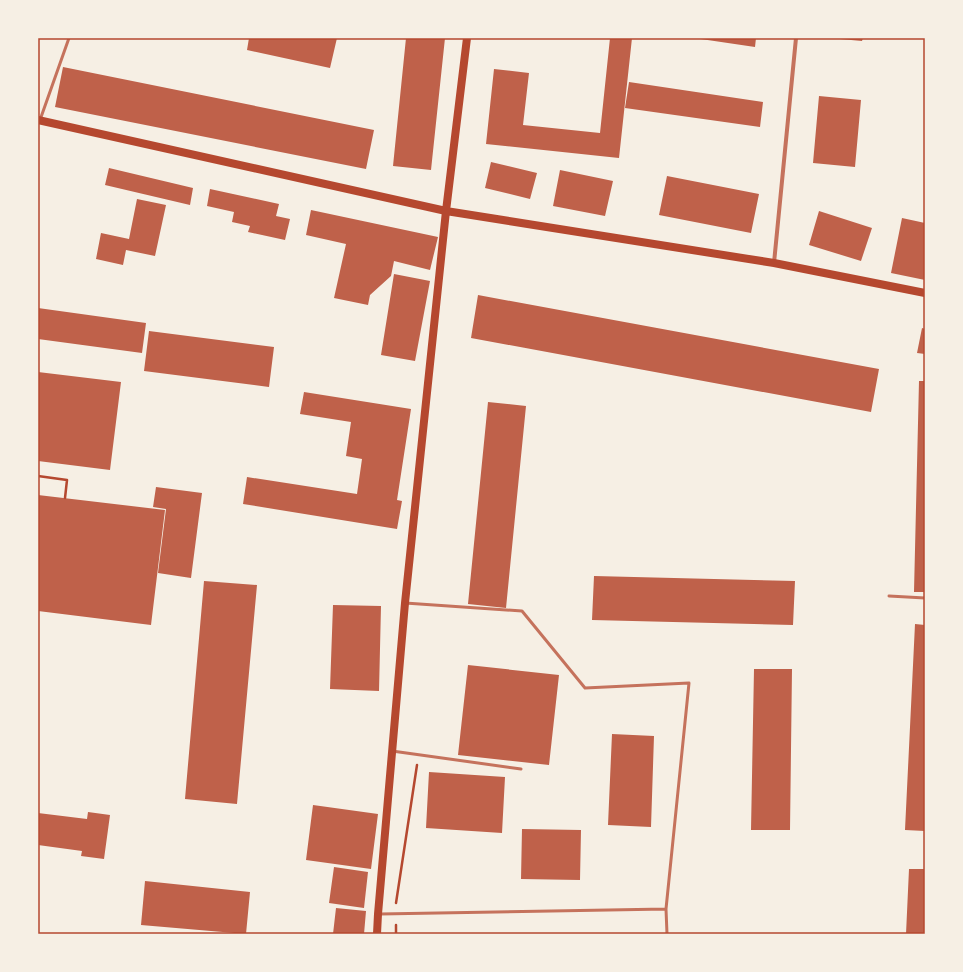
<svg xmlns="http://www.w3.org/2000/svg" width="963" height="972" font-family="Mulish,sans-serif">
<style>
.building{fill:#bf614a}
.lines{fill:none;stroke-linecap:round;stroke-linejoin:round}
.path{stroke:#b5482f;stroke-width:2.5}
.service{stroke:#c5725c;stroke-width:3}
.minor{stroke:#c5725c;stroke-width:4}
.secondary{stroke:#b5482f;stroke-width:8}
.neatline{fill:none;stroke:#b5482f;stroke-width:1.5}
</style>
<rect width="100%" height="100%" fill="#f6efe4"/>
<path class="building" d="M249,38H337L330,68L247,50Z
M406,38H445L431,170L393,166Z
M610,38H632L619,158L486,144L494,69L529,73L523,125L600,133Z
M694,38H756L755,47Z
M840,38H863L862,41L840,39Z
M63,67L374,130L366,169L55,107Z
M629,82L763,102L760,127L625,108Z
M819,96L861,100L855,167L813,163Z
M491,162L537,173L530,199L485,188Z
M109,168L193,188L190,205L105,185Z
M560,170L613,181L605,216L553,206Z
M667,176L759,194L751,233L659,215Z
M210,189L279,204L276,216L290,219L285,240L248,232L250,226L232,222L234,212L207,206Z
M137,199L166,205L155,256L126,250L123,265L96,259L101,233L129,239Z
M311,210L438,237L430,270L394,261L391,276L370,295L368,305L334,298L346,244L306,235Z
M819,211L872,228L861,261L809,245Z
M902,218L925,223V280L891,273Z
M394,274L430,281L415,361L381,355Z
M478,295L879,369L871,412L471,338Z
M38,308L146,323L142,353L38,339Z
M922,328L925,329V354L917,353Z
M149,331L274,347L269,387L144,371Z
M38,372L121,382L110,470L38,461Z
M919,381H925V592H914Z
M304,392L411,409L397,500L402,501L397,529L243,504L247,477L357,494L362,459L346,456L351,422L300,414Z
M488,402L526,406L506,608L468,604Z
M156,487L202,493L191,578L158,573L166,509L153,507Z
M38,495L165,510L151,625L38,611Z
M594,576L795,581L793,625L592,620Z
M204,581L257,585L237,804L185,799Z
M333,605L381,606L379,691L330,689Z
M915,624L925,625V831L905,830Z
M468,665L559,675L549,765L458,755Z
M754,669H792L790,830H751Z
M612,734L654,736L651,827L608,825Z
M429,772L505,777L502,833L426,828Z
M313,805L378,814L371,869L306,860Z
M88,812L110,815L104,859L81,856L82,851L38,845V813L87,819Z
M522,829L581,830L580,880L521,879Z
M334,867L368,872L364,908L329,903Z
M909,869H925V934H906Z
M145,881L250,892L246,934L141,925Z
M336,908L366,911L364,934H333Z"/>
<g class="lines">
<path class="path" d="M38,476L67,480L65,498
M396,903L417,765
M396,925V934"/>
<path class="service" d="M40,120L69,38
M889,596L925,598
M405,603L522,611L585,688L689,683L666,909
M392,751L521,769
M380,914L666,909L667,934"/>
<path class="minor" d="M774,263L796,38"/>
<path class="secondary" d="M38,120L446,211L774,263L925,293
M377,934L378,914L405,603L446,211L467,38"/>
</g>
<rect width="963" height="972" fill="none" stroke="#f6efe4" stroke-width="78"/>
<rect x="39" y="39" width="885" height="894" class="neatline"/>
</svg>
